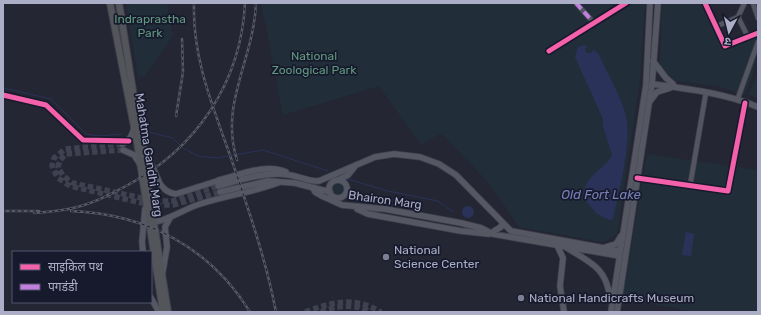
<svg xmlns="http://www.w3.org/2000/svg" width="761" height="315" font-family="Rubik,'Noto Sans Devanagari',sans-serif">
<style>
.green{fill:#212e39}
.water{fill:#2b3259}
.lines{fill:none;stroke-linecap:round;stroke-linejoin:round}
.stream{stroke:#2b3259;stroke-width:1}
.minor-tunnel{stroke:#3f4150;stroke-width:4.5;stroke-dasharray:4.5 2;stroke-linecap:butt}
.major-tunnel{stroke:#3f4150;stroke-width:5.5;stroke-dasharray:5.5 3;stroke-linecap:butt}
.minor-casing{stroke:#3e404a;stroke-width:6}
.major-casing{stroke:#41424f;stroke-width:7}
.highway-casing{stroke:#40424f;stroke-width:8}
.minor{stroke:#535561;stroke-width:4.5}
.major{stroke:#555763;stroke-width:5.5}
.highway{stroke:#53555a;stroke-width:6}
.rail-casing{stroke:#575964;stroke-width:2.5}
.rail{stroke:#171a2d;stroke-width:1;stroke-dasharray:3;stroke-linecap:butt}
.quiet{stroke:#c07fdc;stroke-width:4;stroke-dasharray:8 4;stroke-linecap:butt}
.cycleway-casing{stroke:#171a2d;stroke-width:8}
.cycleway{stroke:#f560ab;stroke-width:5}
.poi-dot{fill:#7c7e93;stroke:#171a2d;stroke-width:1.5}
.labels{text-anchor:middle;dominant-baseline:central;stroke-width:3.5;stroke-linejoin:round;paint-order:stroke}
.park-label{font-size:12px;fill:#61987e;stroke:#171a2d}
.street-label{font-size:12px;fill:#abaec6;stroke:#171a2d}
.poi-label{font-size:12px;fill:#abaec6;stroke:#171a2d;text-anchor:start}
.water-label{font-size:13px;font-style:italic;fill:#7880b6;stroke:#171a2d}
</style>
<rect width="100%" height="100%" fill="#242633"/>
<path class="green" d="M126,3H167L173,36L145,76L138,78Z
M261,3H617L583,25L587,31L635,3H645L640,80L617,234L603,242L519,227L488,182L441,133L421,145L379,86L283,115Z
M662,3H703L724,49L756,36C761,55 752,77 745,95L717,86L676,81L664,71L660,65Z
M758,74V99L748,94Z
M647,154L758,170V312H695L622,299Z
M332 189a6 6 0 1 1 12 0a6 6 0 1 1-12 0Z
M349,193L361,196L383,205L361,204L349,201L344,198Z"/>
<path class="water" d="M584,45L587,46L585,50L587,53H591L593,50L598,53C606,71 625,103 627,121C630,150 619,190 613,219L609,220L596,213L584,198C582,176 605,170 612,155L603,126V119L575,57L578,47Z
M462 212a6 6 0 1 1 12 0a6 6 0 1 1-12 0Z
M686,232L694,234L691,256L682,255Z"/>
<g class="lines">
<path class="stream" d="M3,88L51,99L86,134L99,136L122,134
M148,132L173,138L183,148L198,156L217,158L263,150L328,171
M347,179L388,191L438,201L453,212"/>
<path class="minor-tunnel" d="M549,51L554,47"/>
<path class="major-tunnel" d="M122,144L65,149L54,158L52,166L53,169L58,178L70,186L150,205H173L220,192
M123,150L66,154L60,160L58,167L63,176L73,183L151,200L164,201H172L218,186
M305,312C332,302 354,296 381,312
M321,312C336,306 356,303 370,312"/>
<g class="minor-casing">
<path id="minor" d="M576,3L594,23
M705,3L725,46L758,33
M753,3L758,18
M738,17L744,4
M715,27L738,17L748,37
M554,47L626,3
M3,95L46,105L83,140L127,141
M738,98L758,42
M637,178L728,191L745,103
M690,186L706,92"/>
</g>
<g class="major-casing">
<path id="major" d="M653,61L666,78L673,84
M652,84C688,89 724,93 758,107
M650,101L657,92L670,88
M142,142L160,184C165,190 168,193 176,194L217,181L228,183
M122,144C130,140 132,136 134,128
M123,150L134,155L140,164
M219,180C240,175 265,163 286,172
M338,180L348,175L356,165
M329 189a9 9 0 1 1 18 0a9 9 0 1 1-18 0Z
M218,186C240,180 266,171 289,175C299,176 309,182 319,181L375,157L394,154L420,157L439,164L456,175L511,231L620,251
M313,188L315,192L322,196L342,205L385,209L461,223L481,228L493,234L620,256
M220,192L268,181L295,183L330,192
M357,209L368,214L461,231L489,234
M155,222C171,219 184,209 200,204C227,195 255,192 280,182
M493,234L494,231L501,227L502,222
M557,245L563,258L560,286L564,312
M606,247L616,244L621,236
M567,248C591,263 607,268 610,299
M143,252L142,242L145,209
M162,276L167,247L165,227L170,218
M151,298L159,312
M611,312L646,85L650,3
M617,312L652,84L658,3"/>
</g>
<g class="highway-casing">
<path id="highway" d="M110,3L137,142L163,312
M119,3L168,312"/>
</g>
<use href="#minor" class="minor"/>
<use href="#major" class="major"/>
<use href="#highway" class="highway"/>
<g class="rail-casing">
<path id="rail" d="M194,3C192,59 214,109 232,161C249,211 266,260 276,312
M176,116L183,72L182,39
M237,160C219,103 254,60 256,3
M3,211H39
M71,211C146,214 210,247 250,312
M34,213C47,212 60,211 73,208C92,204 109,195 126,186C196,149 241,83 245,3"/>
</g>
<use href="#rail" class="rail"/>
<path class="quiet" d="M576,3L594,23"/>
<g class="cycleway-casing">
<path id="cycleway" d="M705,3L725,46L758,33
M549,51L626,3
M3,95L46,105L83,140L129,141
M637,178L728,191L745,103"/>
</g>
<use href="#cycleway" class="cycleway"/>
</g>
<g class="poi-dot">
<circle cx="386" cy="257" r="4"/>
<circle cx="521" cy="298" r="4"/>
</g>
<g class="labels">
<g class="park-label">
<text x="150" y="19">Indraprastha<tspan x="150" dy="14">Park</tspan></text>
<text x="314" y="56">National<tspan x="314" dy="14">Zoological Park</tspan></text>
</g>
<g class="street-label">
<text transform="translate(149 155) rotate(81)">Mahatma Gandhi Marg</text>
<text transform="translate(385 200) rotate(8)">Bhairon Marg</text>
</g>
<g class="poi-label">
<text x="394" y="250">National<tspan x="394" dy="14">Science Center</tspan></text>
<text x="529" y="298">National Handicrafts Museum</text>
</g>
<g class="water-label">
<text x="601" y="194">Old Fort Lake</text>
</g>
</g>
<rect width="761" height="315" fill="none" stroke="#abaec6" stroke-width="8"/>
<rect x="12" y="251" width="140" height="52" fill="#171a2d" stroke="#52556a"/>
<rect x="20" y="264" width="20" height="6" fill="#f560ab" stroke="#52556a"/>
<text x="48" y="271" font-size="12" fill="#abaec6">साइकिल पथ</text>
<rect x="20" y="284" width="20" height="6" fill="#c07fdc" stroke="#52556a"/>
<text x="48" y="291" font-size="12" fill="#abaec6">पगडंडी</text>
<g transform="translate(729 32) rotate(187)" stroke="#171a2d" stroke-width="3" paint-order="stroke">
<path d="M0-3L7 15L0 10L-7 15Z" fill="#abaec6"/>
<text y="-6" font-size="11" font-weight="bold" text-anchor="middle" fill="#abaec6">उ</text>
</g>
</svg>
